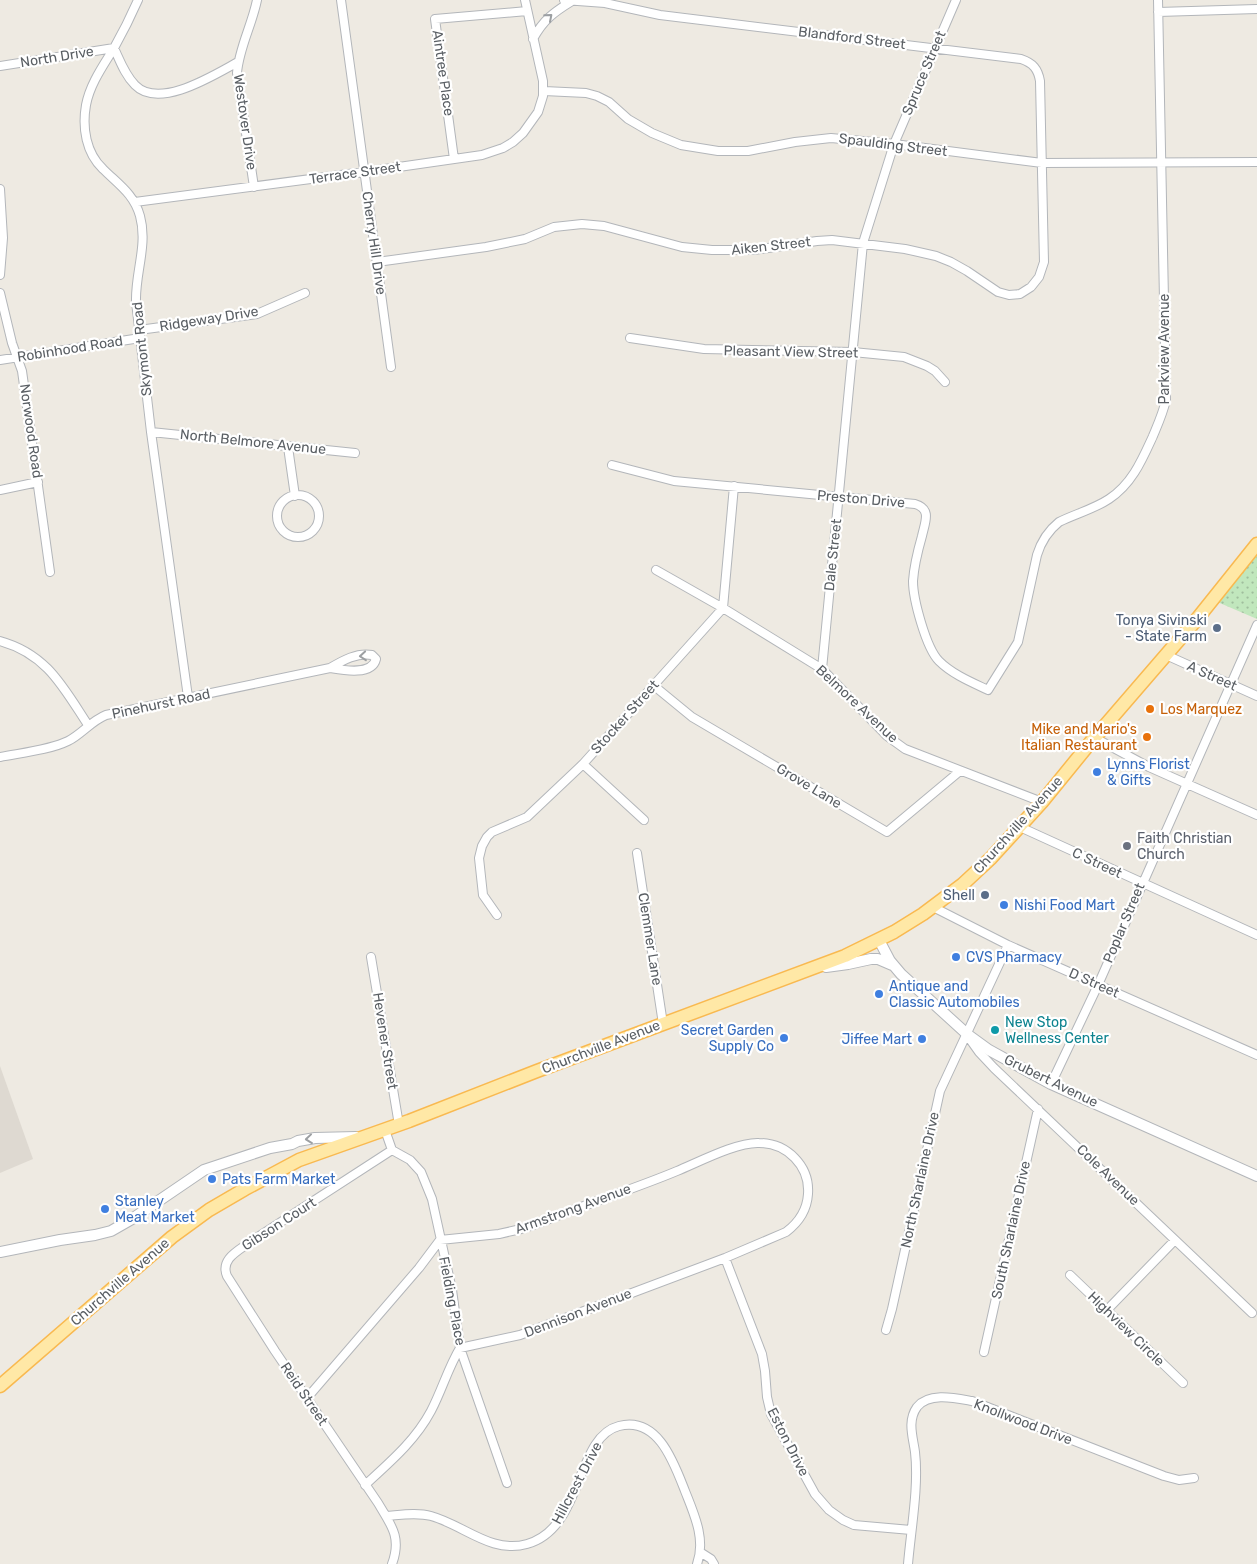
<svg xmlns="http://www.w3.org/2000/svg" width="1257" height="1564" font-family="Rubik,sans-serif">
<style>
.education{fill:#ded9d1}
.grass{fill:url(#grass-dots)}
.lines{fill:none;stroke-linecap:round;stroke-linejoin:round}
.minor-casing{stroke:#b3b6ba;stroke-width:10}
.tertiary-casing{stroke:#b3b6ba;stroke-width:12}
.primary-casing{stroke:#f9b950;stroke-width:15}
.minor{stroke:#fff;stroke-width:8}
.tertiary{stroke:#fff;stroke-width:10}
.primary{stroke:#ffe8a6;stroke-width:12}
.oneway{stroke:#9c9fa2}
.service-dot{fill:#5c6f8a;stroke:#fff;stroke-width:2}
.food-dot{fill:#e8710a;stroke:#fff;stroke-width:2}
.shop-dot{fill:#3f7fe0;stroke:#fff;stroke-width:2}
.worship-dot{fill:#6b7280;stroke:#fff;stroke-width:2}
.culture-dot{fill:#0f9aa8;stroke:#fff;stroke-width:2}
.labels{text-anchor:middle;dominant-baseline:central;stroke-width:4.5;stroke-linejoin:round;paint-order:stroke}
.street-label{font-size:14px;fill:#5a5f64;stroke:#fff}
.service-label{font-size:14px;fill:#4e5e75;stroke:#fff;text-anchor:end}
.food-label{font-size:14px;fill:#c56008;stroke:#fff;text-anchor:start}
.shop-label{font-size:14px;fill:#366cbe;stroke:#fff;text-anchor:start}
.worship-label{font-size:14px;fill:#5b616d;stroke:#fff;text-anchor:start}
.culture-label{font-size:14px;fill:#0d838f;stroke:#fff;text-anchor:start}
</style>
<defs>
<pattern id="grass-dots" width="8" height="8" patternUnits="userSpaceOnUse" patternTransform="scale(1.25)"><rect width="8" height="8" fill="#c1e7bd"/><path d="M2 2h.1M6 6h.1" fill="none" stroke="#a0be9d" stroke-width="1.8" stroke-linecap="round"/></pattern>
</defs>
<rect width="100%" height="100%" fill="#eeeae2"/>
<path class="education" d="M0,1066L33,1159L0,1173Z"/>
<path class="grass" d="M1257,551V619L1215,601Z"/>
<g class="lines">
<g class="minor-casing">
<path id="minor" d="M138,0C131,16 123,32 114,48C103,66 90,84 86,105C82,128 86,153 103,169C118,184 134,194 140,216C148,245 135,273 136,302L151,432L188,697
M341,0L391,367
M1158,12L1257,9
M533,39C543,20 554,12 572,1
M0,66L114,48C120,61 125,75 135,85C159,110 214,75 238,62
M544,91L586,93L597,96L609,102L628,119L652,133L681,145L718,151H748L795,142L831,138L894,144L1042,163L1257,162
M454,159L435,19L527,11
M254,187L237,73C239,48 252,25 257,0
M0,189L3,238L0,275
M135,202L364,172L482,155L503,148L513,142L523,133L538,112L543,96V81L525,0
M377,262L486,247L525,239L554,227L582,224L604,226L682,247L712,250H754L817,241L832,240L905,249L936,256L951,262L967,271L998,292L1009,295L1020,294L1031,287L1039,277L1044,262L1040,81C1038,69 1033,63 1021,59L660,15L605,3L564,0
M0,293L12,343L22,371L50,572
M139,330L257,314L305,293
M630,338L704,349L853,352L904,357L927,366L935,371L945,382
M0,360L140,338
M151,432L355,453
M288,447L295,496
M612,465L674,481L915,504C932,509 925,522 922,536C918,550 914,566 913,581C913,599 926,648 939,661C952,674 971,682 988,690L1018,642L1037,555C1041,542 1049,530 1059,522C1075,514 1094,509 1109,499C1132,484 1142,460 1153,436C1158,424 1163,413 1166,400L1158,0
M0,490L38,482
M277 516a21 21 0 1 1 42 0a21 21 0 1 1-42 0Z
M656,570L723,608L822,669L887,736L905,749L1042,802
M0,641C47,654 63,687 88,725
M1166,655L1257,696
M822,669L863,243L894,144L956,0
M653,685L692,717L887,832L960,771
M1095,738L1149,767L1257,815
M0,757C20,753 50,750 68,741C82,734 91,721 106,715L330,668C342,661 357,652 372,655L376,659C372,676 342,670 330,668
M583,764L644,820
M1020,827L1257,935
M637,853L663,1024
M933,907L1008,945L1257,1055
M497,915L483,895L479,858L482,846L487,837L492,832L527,817L583,764L723,608L734,486
M371,957L399,1125
M969,1038L979,1052L994,1068L1252,1313
M1051,1084L1098,985L1257,625
M385,1130L392,1150L410,1160L421,1172L432,1199L452,1290L460,1348L507,1483
M392,1150L250,1242C238,1251 220,1259 227,1276L275,1351L378,1503C391,1525 402,1537 392,1564
M725,1258L762,1354L765,1371L767,1397L771,1414L815,1494L829,1510L843,1520L854,1525L911,1530
M1070,1275L1183,1383
M1107,1310L1175,1240
M886,1330L892,1309L940,1091L1008,945
M984,1352L1038,1109
M307,1398L419,1268L440,1240L499,1234L521,1229C541,1223 561,1214 581,1207C613,1195 646,1184 677,1171C699,1162 737,1142 759,1143C787,1143 810,1166 808,1194C807,1210 798,1223 786,1232L725,1258L520,1335L460,1348C448,1368 442,1390 431,1411C415,1441 390,1462 365,1485
M386,1516C400,1515 417,1512 431,1516C464,1525 491,1554 527,1544C584,1528 575,1437 619,1426C658,1416 674,1463 685,1491C694,1514 706,1539 697,1564
M700,1552L711,1559L714,1564
M908,1564C911,1529 919,1486 915,1452C913,1437 907,1421 917,1407C929,1392 955,1398 972,1401L1164,1476L1179,1480L1194,1478"/>
</g>
<g class="tertiary-casing">
<path id="tertiary" d="M879,940L890,961L901,974L967,1034L989,1050L1051,1084L1257,1176
M826,967L848,964L871,959H878L892,965
M0,1252L60,1240L95,1235L111,1231L132,1219L204,1170L270,1148L292,1144L298,1141L315,1138L356,1137"/>
</g>
<g class="primary-casing">
<path id="primary" d="M0,1386L172,1237L209,1210L245,1189L299,1160L409,1121L537,1071L845,956L894,932L923,914L963,884L991,858L1042,802L1090,743L1197,619L1257,544"/>
</g>
<use href="#minor" class="minor"/>
<use href="#tertiary" class="tertiary"/>
<use href="#primary" class="primary"/>
</g>
<defs><path id="oneway-chevron" d="M-2-3.5L2.5 0L-2 3.5" fill="none" stroke-width="1.6" stroke-linecap="round" stroke-linejoin="round" transform="scale(1.25)"/></defs>
<g class="oneway">
<use href="#oneway-chevron" transform="translate(549 17) rotate(-41)"/>
<use href="#oneway-chevron" transform="translate(363 656) rotate(175)"/>
<use href="#oneway-chevron" transform="translate(309 1139) rotate(174)"/>
</g>
<g class="service-dot">
<circle cx="1217" cy="628" r="5"/>
<circle cx="985" cy="895" r="5"/>
</g>
<g class="food-dot">
<circle cx="1150" cy="709" r="5"/>
<circle cx="1147" cy="737" r="5"/>
</g>
<g class="shop-dot">
<circle cx="1097" cy="772" r="5"/>
<circle cx="1004" cy="905" r="5"/>
<circle cx="956" cy="957" r="5"/>
<circle cx="879" cy="994" r="5"/>
<circle cx="784" cy="1038" r="5"/>
<circle cx="922" cy="1039" r="5"/>
<circle cx="212" cy="1179" r="5"/>
<circle cx="105" cy="1209" r="5"/>
</g>
<circle class="worship-dot" cx="1127" cy="846" r="5"/>
<circle class="culture-dot" cx="995" cy="1030" r="5"/>
<g class="labels">
<g class="street-label">
<text transform="translate(852 38) rotate(7)">Blandford Street</text>
<text transform="translate(57 57) rotate(-9)">North Drive</text>
<text transform="translate(443 73) rotate(82)">Aintree Place</text>
<text transform="translate(924 73) rotate(-67)">Spruce Street</text>
<text transform="translate(245 122) rotate(82)">Westover Drive</text>
<text transform="translate(893 145) rotate(7)">Spaulding Street</text>
<text transform="translate(355 173) rotate(-8)">Terrace Street</text>
<text transform="translate(374 243) rotate(82)">Cherry Hill Drive</text>
<text transform="translate(771 246) rotate(-6)">Aiken Street</text>
<text transform="translate(209 319) rotate(-9)">Ridgeway Drive</text>
<text transform="translate(70 349) rotate(-9)">Robinhood Road</text>
<text transform="translate(142 349) rotate(-96)">Skymont Road</text>
<text transform="translate(1164 349) rotate(-90)">Parkview Avenue</text>
<text transform="translate(791 352) rotate(1)">Pleasant View Street</text>
<text transform="translate(31 431) rotate(82)">Norwood Road</text>
<text transform="translate(253 442) rotate(6)">North Belmore Avenue</text>
<text transform="translate(861 499) rotate(5)">Preston Drive</text>
<text transform="translate(833 555) rotate(-84)">Dale Street</text>
<text transform="translate(1212 676) rotate(24)">A Street</text>
<text transform="translate(161 704) rotate(-12)">Pinehurst Road</text>
<text transform="translate(857 704) rotate(43)">Belmore Avenue</text>
<text transform="translate(625 717) rotate(-48)">Stocker Street</text>
<text transform="translate(809 786) rotate(31)">Grove Lane</text>
<text transform="translate(1018 825) rotate(-48)">Churchville Avenue</text>
<text transform="translate(1097 863) rotate(25)">C Street</text>
<text transform="translate(1124 923) rotate(-67)">Poplar Street</text>
<text transform="translate(650 939) rotate(81)">Clemmer Lane</text>
<text transform="translate(1094 983) rotate(24)">D Street</text>
<text transform="translate(385 1041) rotate(81)">Hevener Street</text>
<text transform="translate(601 1047) rotate(-21)">Churchville Avenue</text>
<text transform="translate(1051 1081) rotate(26)">Grubert Avenue</text>
<text transform="translate(1108 1175) rotate(44)">Cole Avenue</text>
<text transform="translate(920 1180) rotate(-78)">North Sharlaine Drive</text>
<text transform="translate(573 1209) rotate(-20)">Armstrong Avenue</text>
<text transform="translate(279 1224) rotate(-33)">Gibson Court</text>
<text transform="translate(1011 1230) rotate(-78)">South Sharlaine Drive</text>
<text transform="translate(120 1282) rotate(-41)">Churchville Avenue</text>
<text transform="translate(452 1301) rotate(79)">Fielding Place</text>
<text transform="translate(578 1313) rotate(-21)">Dennison Avenue</text>
<text transform="translate(1126 1329) rotate(44)">Highview Circle</text>
<text transform="translate(304 1394) rotate(56)">Reid Street</text>
<text transform="translate(1023 1422) rotate(21)">Knollwood Drive</text>
<text transform="translate(788 1442) rotate(63)">Eston Drive</text>
<text transform="translate(577 1483) rotate(-62)">Hillcrest Drive</text>
</g>
<g class="service-label">
<text x="1207" y="620">Tonya Sivinski<tspan x="1207" dy="16">- State Farm</tspan></text>
<text x="975" y="895">Shell</text>
</g>
<g class="food-label">
<text x="1160" y="709">Los Marquez</text>
<text x="1137" y="729" text-anchor="end">Mike and Mario's<tspan x="1137" dy="16">Italian Restaurant</tspan></text>
</g>
<g class="shop-label">
<text x="1107" y="764">Lynns Florist<tspan x="1107" dy="16">&amp; Gifts</tspan></text>
<text x="1014" y="905">Nishi Food Mart</text>
<text x="966" y="957">CVS Pharmacy</text>
<text x="889" y="986">Antique and<tspan x="889" dy="16">Classic Automobiles</tspan></text>
<text x="774" y="1030" text-anchor="end">Secret Garden<tspan x="774" dy="16">Supply Co</tspan></text>
<text x="912" y="1039" text-anchor="end">Jiffee Mart</text>
<text x="222" y="1179">Pats Farm Market</text>
<text x="115" y="1201">Stanley<tspan x="115" dy="16">Meat Market</tspan></text>
</g>
<g class="worship-label">
<text x="1137" y="838">Faith Christian<tspan x="1137" dy="16">Church</tspan></text>
</g>
<g class="culture-label">
<text x="1005" y="1022">New Stop<tspan x="1005" dy="16">Wellness Center</tspan></text>
</g>
</g>
</svg>
